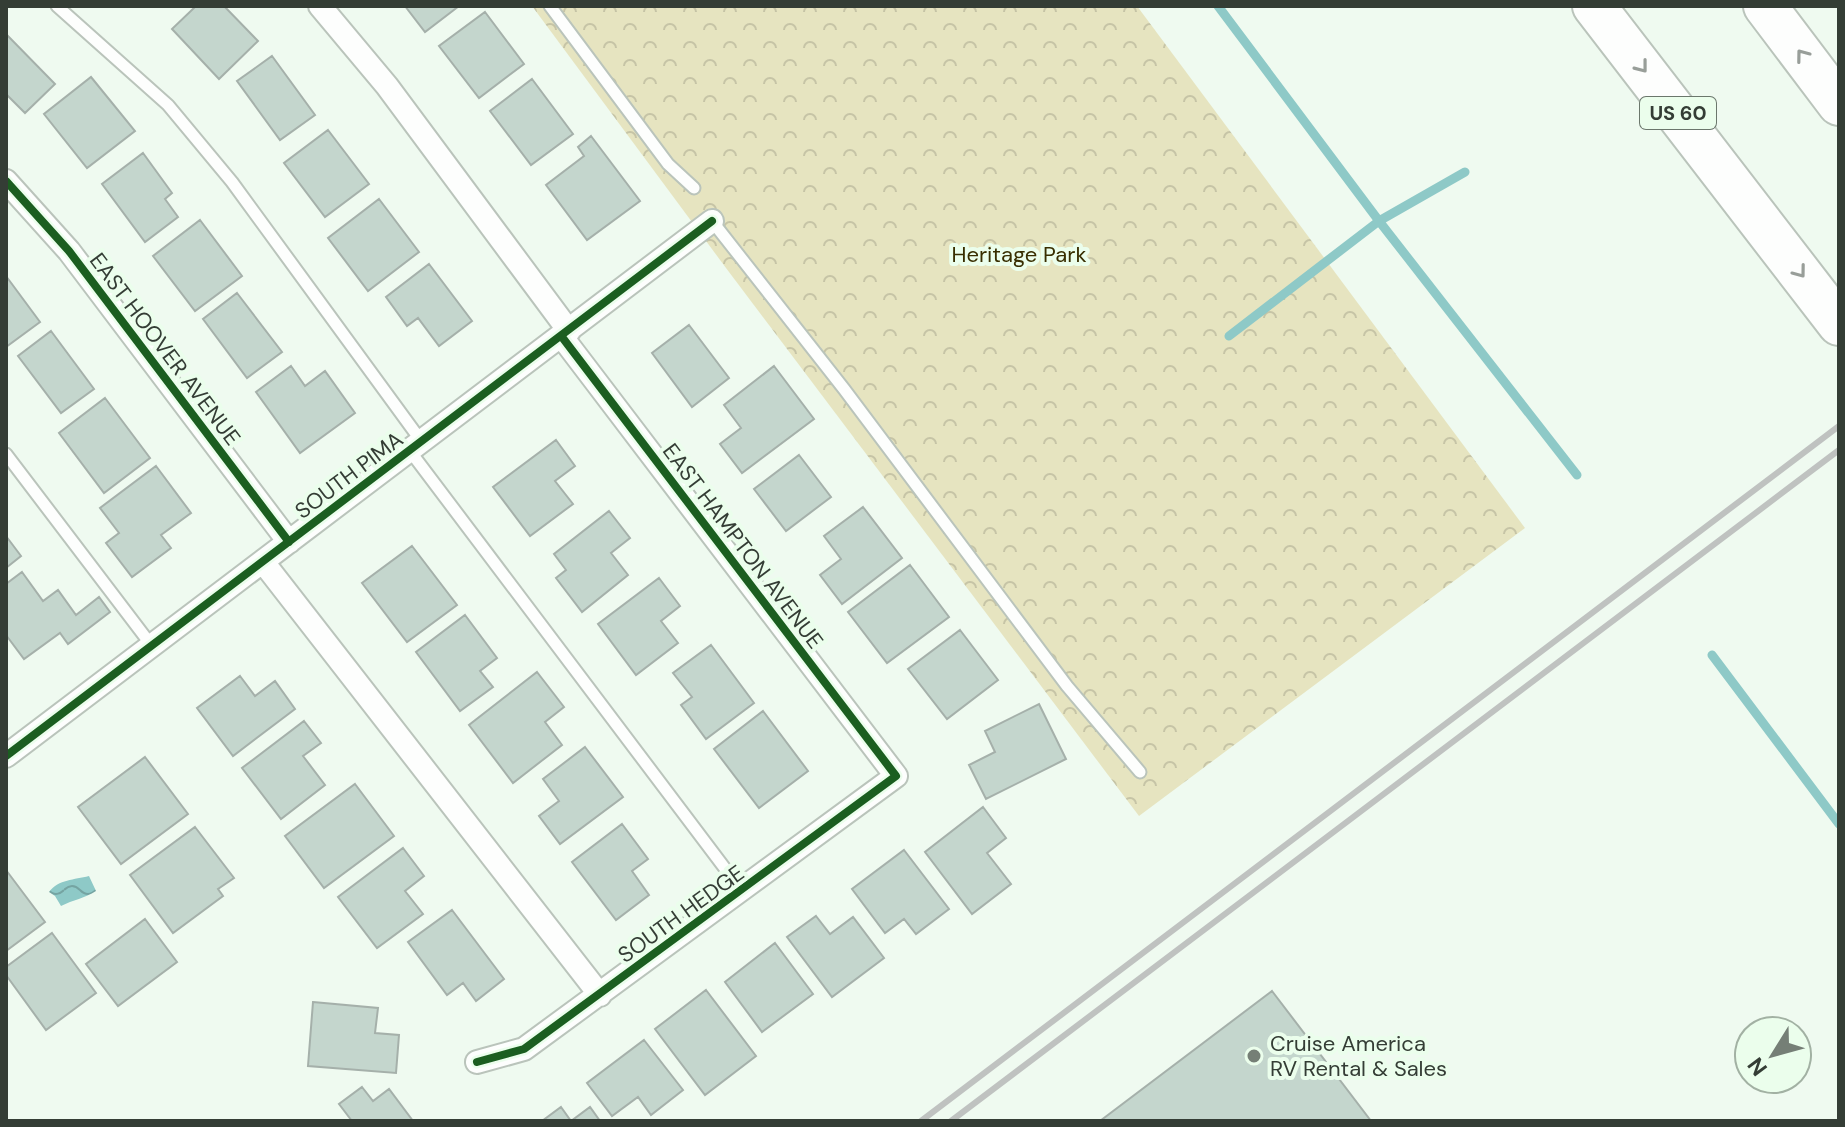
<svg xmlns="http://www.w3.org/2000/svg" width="1845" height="1127" font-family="'DM Sans',sans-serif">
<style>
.park{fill:url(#park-crowns)}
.water{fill:url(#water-waves)}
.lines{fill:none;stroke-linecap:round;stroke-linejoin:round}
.stream{stroke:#8ec9c7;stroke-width:9}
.building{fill:#c4d6cd;stroke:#a5b0aa;stroke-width:2}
.service-casing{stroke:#bac4bb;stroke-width:15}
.minor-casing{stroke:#bac4bb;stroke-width:26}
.motorway-casing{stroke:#bac4bb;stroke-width:46}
.service{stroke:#fdfefd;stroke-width:11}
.minor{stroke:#fdfefd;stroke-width:22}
.motorway{stroke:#fdfefd;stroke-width:42}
.rail{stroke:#bfc2c0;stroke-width:6}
.cycleway-casing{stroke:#ebfeec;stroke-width:13}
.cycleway{stroke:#1b5e20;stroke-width:8}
.oneway{stroke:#989e99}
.poi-dot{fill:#757f76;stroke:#ebfeec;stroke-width:3}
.labels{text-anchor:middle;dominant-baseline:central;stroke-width:8;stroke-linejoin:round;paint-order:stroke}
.shield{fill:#ebfeec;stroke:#6b776c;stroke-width:2}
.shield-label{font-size:20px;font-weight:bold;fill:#343d35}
.park-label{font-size:22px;fill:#382e00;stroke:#ebfeec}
.street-label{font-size:22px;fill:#343d35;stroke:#ebfeec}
.poi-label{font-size:22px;fill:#343d35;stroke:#ebfeec;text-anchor:start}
</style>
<defs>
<pattern id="park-crowns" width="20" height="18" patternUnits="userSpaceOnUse" patternTransform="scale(2)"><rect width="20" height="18" fill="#e6e4c0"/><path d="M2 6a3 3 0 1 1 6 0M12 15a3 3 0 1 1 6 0" fill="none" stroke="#c6c4a6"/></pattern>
<pattern id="water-waves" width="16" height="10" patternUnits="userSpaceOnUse" patternTransform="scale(2)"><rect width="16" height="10" fill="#8ec9c7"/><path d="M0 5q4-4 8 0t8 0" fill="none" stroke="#75a4a2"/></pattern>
</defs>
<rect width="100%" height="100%" fill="#effaf0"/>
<path class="park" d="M532,6H1137L1525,528L1139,816L726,268Z"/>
<path class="water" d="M89,876L96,891C85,898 73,900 61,906L55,896L49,892C59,879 74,880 89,876Z"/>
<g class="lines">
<path class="stream" d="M1218,6L1379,221L1577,475
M1229,336L1379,221L1465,172
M1712,655L1839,824"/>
</g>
<path class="building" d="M196,6H224L258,41L219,79L172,29Z
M405,6H459L425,32Z
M485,12L524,64L479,98L439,46Z
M6,34L55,84L25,113L6,94Z
M272,56L315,115L280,140L237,81Z
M91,77L135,131L87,168L44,114Z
M532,79L573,134L531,165L490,111Z
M328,130L369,184L325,217L284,163Z
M591,136L640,201L587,240L546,185L584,156L578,147Z
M143,153L172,193L165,199L178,217L145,242L102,184Z
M379,199L419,252L368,291L328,238Z
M200,220L242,276L195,311L153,256Z
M429,264L472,321L439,346L418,318L407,326L386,297Z
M6,276L40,322L6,347Z
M237,293L282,352L247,378L203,319Z
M689,325L729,378L692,407L652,353Z
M51,331L94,389L61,413L18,356Z
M291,366L305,386L325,371L355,413L300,453L256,392Z
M774,366L814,419L742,473L720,444L741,428L724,405Z
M105,398L150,458L104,493L59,433Z
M556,440L575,466L555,481L573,504L530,536L493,487Z
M799,455L831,497L786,531L754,489Z
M156,466L191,513L161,535L171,548L132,577L106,543L119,533L100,508Z
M863,507L902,558L842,604L820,575L841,559L824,536Z
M609,511L630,538L611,553L628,575L582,612L556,578L566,570L554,554Z
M6,536L21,556L6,568Z
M412,546L457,605L407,642L362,583Z
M910,565L949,617L887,663L848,612Z
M22,572L43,601L58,590L76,615L99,597L110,612L68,644L60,633L24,659L6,635V584Z
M659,578L680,606L661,621L678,643L636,675L598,624Z
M465,615L497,658L480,671L493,687L460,711L416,652Z
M960,630L998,680L947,719L908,669Z
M711,645L754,703L706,739L681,705L692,697L673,673Z
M537,672L564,707L545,722L562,745L513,783L469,725Z
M240,676L255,696L275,681L295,709L233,756L197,708Z
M1039,704L1066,759L986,799L969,765L995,752L985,731Z
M763,711L808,771L759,808L714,749Z
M304,721L321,743L303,756L325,785L281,819L242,768Z
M585,747L623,797L560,844L539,816L559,801L543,779Z
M145,757L188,814L121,864L78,807Z
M355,784L394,836L324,888L285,836Z
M983,807L1006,838L987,853L1011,884L972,914L925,852Z
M622,824L648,859L632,871L649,895L616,920L572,862Z
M195,827L234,878L218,889L223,896L173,933L130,875Z
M403,848L424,876L405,891L423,914L377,948L338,897Z
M904,850L949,909L916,934L904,919L885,933L852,889Z
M6,870L45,922L6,951Z
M452,910L504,979L476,1001L463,983L447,995L408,942Z
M816,916L830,934L853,917L884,958L832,997L787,937Z
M145,919L177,962L118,1006L86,964Z
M52,933L96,993L46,1030L6,975V967Z
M775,943L813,994L762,1032L725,982Z
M706,990L756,1056L705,1095L655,1029Z
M1272,991L1371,1121H1100Z
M313,1002L378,1008L375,1033L399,1035L396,1073L308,1066Z
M644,1040L683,1090L651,1115L638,1097L612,1116L587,1083Z
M362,1087L373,1101L389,1089L413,1121H352L339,1104Z
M561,1107L571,1121L590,1107L600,1121H542Z"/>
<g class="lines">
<g class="service-casing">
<path id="service" d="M57,6L168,105L232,182L422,442
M550,6L668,164L694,188
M712,221L844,389L1067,686L1140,772
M410,451L742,891
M6,454L152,646"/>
</g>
<g class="minor-casing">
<path id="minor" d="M320,6L387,86L569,331
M6,181L69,251L289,542
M263,562L600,995
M6,756L712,221
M477,1062L524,1049L896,776L562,337"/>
</g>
<g class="motorway-casing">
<path id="motorway" d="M1594,6L1839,324
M1765,6L1839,104"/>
</g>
<use href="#service" class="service"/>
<use href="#minor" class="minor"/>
<use href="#motorway" class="motorway"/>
<path class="rail" d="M921,1121L1839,426
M951,1121L1839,450"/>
<g class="cycleway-casing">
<path id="cycleway" d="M6,181L69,251L289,542
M6,756L712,221
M477,1062L524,1049L896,776L562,337"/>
</g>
<use href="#cycleway" class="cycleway"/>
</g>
<defs><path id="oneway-chevron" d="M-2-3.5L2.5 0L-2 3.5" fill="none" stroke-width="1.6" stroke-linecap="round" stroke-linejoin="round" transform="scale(2)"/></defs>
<g class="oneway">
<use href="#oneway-chevron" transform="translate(1802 55) rotate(-127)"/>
<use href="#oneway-chevron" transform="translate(1642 67) rotate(52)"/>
<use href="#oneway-chevron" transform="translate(1800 272) rotate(53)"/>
</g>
<circle class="poi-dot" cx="1254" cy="1056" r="8"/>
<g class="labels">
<rect class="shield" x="1640" y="97" width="76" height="32" rx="6"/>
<g class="shield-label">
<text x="1678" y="113">US 60</text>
</g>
<g class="park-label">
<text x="1019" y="254">Heritage Park</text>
</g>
<g class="street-label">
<text transform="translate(165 349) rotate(53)">EAST HOOVER AVENUE</text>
<text transform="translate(349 475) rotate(-37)">SOUTH PIMA</text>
<text transform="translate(743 546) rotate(53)">EAST HAMPTON AVENUE</text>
<text transform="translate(681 914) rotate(-36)">SOUTH HEDGE</text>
</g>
<g class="poi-label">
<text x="1270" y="1043">Cruise America<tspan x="1270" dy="25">RV Rental &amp; Sales</tspan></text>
</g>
</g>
<rect width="1845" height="1127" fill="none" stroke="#343d35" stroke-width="16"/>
<g transform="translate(1773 1055) rotate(233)"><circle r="38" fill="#ebfeec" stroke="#a2b1a3" stroke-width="2"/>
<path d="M0-6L14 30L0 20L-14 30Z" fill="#757f76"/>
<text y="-12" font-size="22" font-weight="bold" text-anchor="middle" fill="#343d35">N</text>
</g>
</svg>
